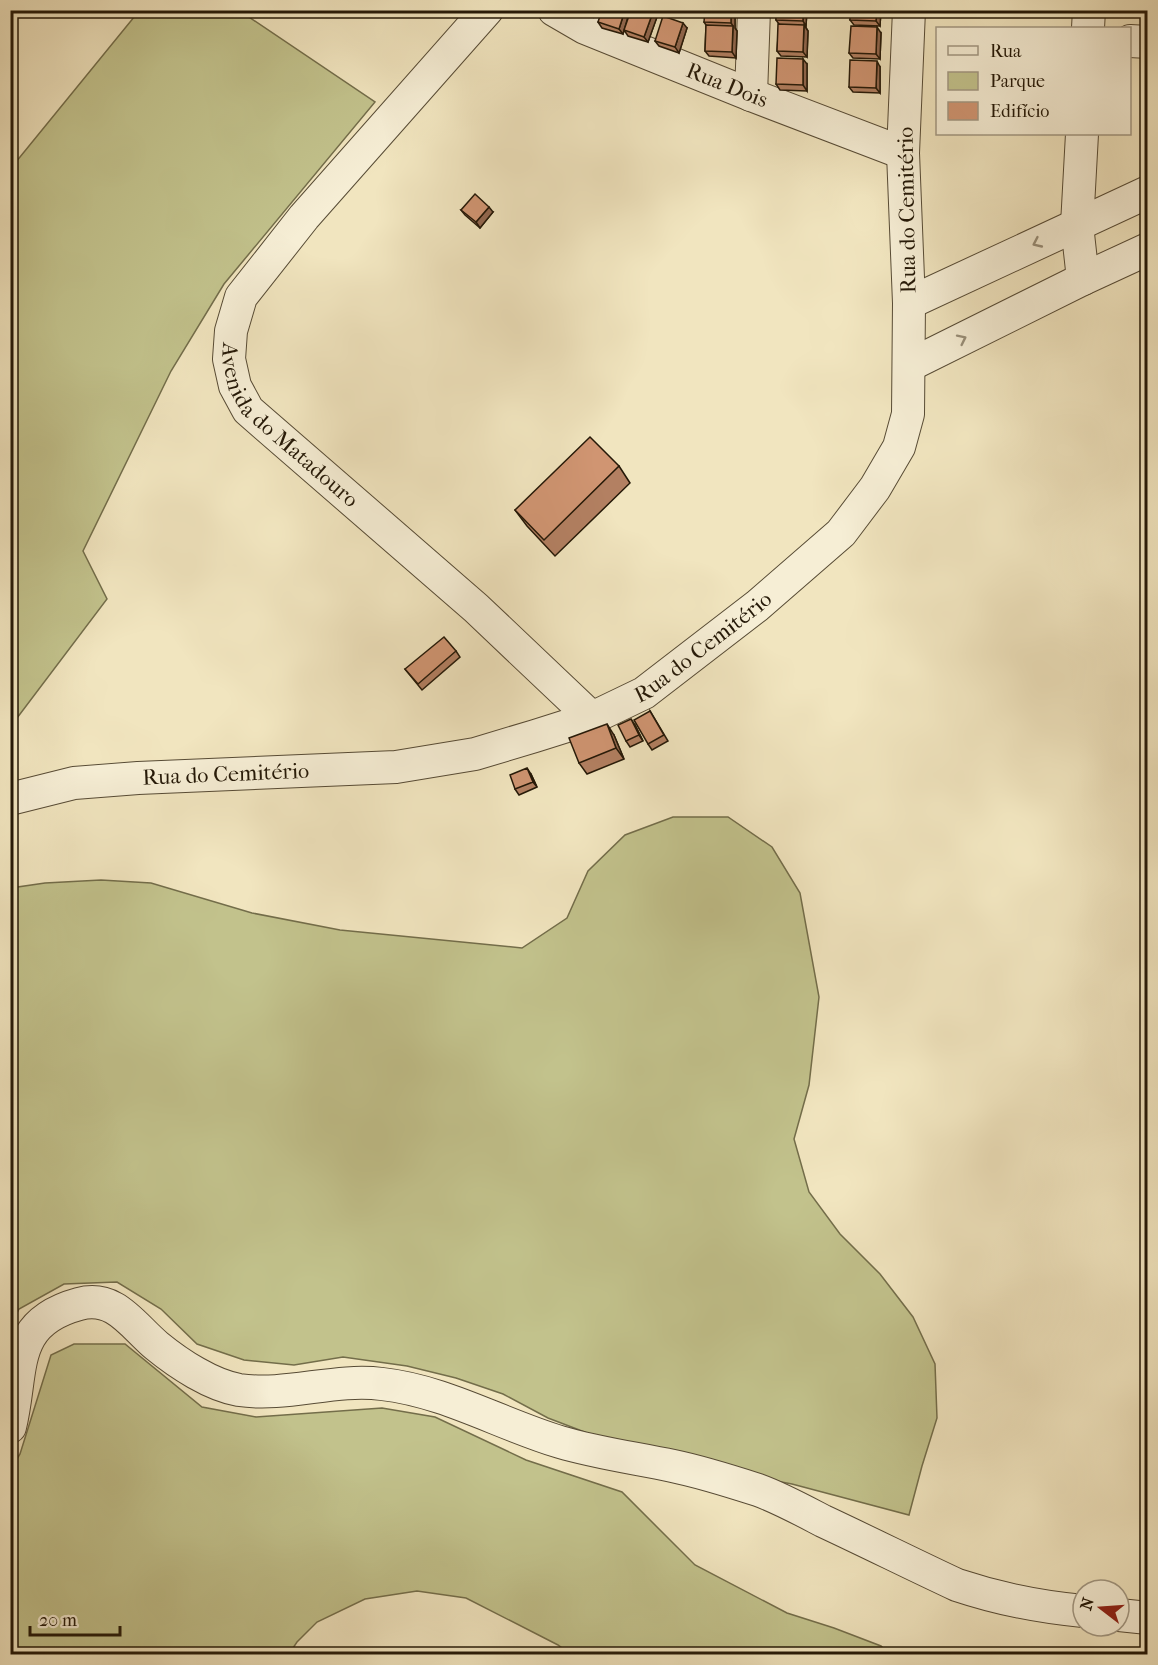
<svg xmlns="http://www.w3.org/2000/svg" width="1158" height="1665" font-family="'IM FELL French Canon',serif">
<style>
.green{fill:#c2c28c;stroke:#736d4a;stroke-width:1.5}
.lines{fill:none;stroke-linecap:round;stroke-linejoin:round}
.minor-casing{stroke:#574b35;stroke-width:34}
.minor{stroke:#f6eed5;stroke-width:32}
.wall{fill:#b38062;stroke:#241807;stroke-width:1.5}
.shaded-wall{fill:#926850;stroke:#241807;stroke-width:1.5}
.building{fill:#d09572;stroke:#241807;stroke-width:1.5}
.oneway{stroke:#988e78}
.labels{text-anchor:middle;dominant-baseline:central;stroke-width:6;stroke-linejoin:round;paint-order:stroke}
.street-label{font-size:22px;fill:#241807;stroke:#f6eed5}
</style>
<rect width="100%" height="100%" fill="#f1e5bf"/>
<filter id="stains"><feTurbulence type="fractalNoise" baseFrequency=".00333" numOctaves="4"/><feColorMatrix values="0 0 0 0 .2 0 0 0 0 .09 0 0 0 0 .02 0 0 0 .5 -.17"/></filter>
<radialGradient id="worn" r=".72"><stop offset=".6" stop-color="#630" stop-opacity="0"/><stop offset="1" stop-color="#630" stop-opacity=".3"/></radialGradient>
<path class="green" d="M139,11H240L375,102L224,284L171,371L83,551L107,599L11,726V168Z
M673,817H728L772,847L800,893L819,997L809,1085L794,1139L809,1192L840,1234L880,1274L913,1317L935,1364L937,1418L922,1466L909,1515L792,1484L744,1475L595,1436L548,1418L503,1394L456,1378L407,1366L343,1357L294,1365L244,1360L197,1344L161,1309L117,1282L64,1284L19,1309L11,1325V888L45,883L101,880L151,883L252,913L340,930L522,948L567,918L588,871L625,835Z
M74,1344H125L202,1407L256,1417L382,1408L435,1417L526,1460L622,1492L695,1565L787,1613L834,1628L881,1646L889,1654H570L558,1645L466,1598L417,1591L365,1599L317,1622L297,1642L289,1654H11V1469L20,1454L51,1355Z"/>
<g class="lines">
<g class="minor-casing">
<g id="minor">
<path id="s1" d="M487,10L304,217L241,297L231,331L229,359L235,386L248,410L476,608L592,718"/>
<path id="s2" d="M554,10L585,28L751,95L903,153"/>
<path d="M1088,28L1089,10"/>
<path d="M1130,41L1148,42"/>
<path d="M751,95L754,10"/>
<path d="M1082,134L1077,225L1083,279"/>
<path d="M909,303L1148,192"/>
<path d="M910,365L1083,279L1148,249"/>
<path id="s3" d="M10,799L74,783L138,778L396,767L475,754L535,736L592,718L644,693L757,606L841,533L875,488L899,447L908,414L909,303L903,153L909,10"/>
<path d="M10,1427C24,1370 9,1323 79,1304C115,1294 133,1326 157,1346C179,1364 211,1385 239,1390C287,1397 334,1378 382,1384C445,1391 500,1424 560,1442C597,1453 635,1458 673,1466C702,1472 730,1481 758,1490C780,1498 802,1510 823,1521C868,1542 912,1564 957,1585C999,1599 1039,1607 1083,1611"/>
<path d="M1119,1615L1148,1618"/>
</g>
</g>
<use href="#minor" class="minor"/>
</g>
<path class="wall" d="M573,10H596L593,17Z
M630,10L623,34L602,28L598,22Z
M735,10V28L737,31L736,58L709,56L705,51L706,25L704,22Z
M776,10H807L806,26H805L808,31L807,57L781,56L777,51L779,24L776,20Z
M881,10L880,26L854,25L850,20Z
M653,12L657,17L648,42L628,36L624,30Z
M687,28L679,53L659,46L655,41Z
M881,33L880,59L853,58L849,53Z
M807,64V91L780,90L776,84Z
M880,67V93L853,92L849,87Z
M461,210L493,212L480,228L465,215Z
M619,466L630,483L555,556L527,526L515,510Z
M456,651L460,657L422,690L405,669Z
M650,711L668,741L652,750L648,744Z
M635,725L643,741L630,747L626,741Z
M614,735L624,759L587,774L579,763Z
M531,774L537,787L519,795L515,789Z"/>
<path class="shaded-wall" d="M590,10H596L593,17L589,12Z
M625,10H630L623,34L619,29Z
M731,10H735V28L737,31L736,58L732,52L733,26L731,23Z
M803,10H807L806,26L803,21Z
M877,10H881L880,26L876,21Z
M653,12L657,17L648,42L644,37Z
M683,23L687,28L679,53L675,47Z
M804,25L808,31L807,57L803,52Z
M877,27L881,33L880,59L876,54Z
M803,59L807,64V91L803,85Z
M877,61L880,67V93L876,88Z
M489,207L493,212L480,228L476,222Z
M631,719L635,725L643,741L639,735Z
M607,724L614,735L624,759L616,748Z
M527,768L531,774L537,787L533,782Z"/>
<path class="building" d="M602,10H625L619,29L598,22Z
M631,10H649L653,12L644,37L624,30Z
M705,10H731V23L704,22Z
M776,10H803V21L776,20Z
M850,10H877L876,21L850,20Z
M663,16L683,23L675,47L655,41Z
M778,24L804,25L803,52L777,51Z
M706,25L733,26L732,52L705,51Z
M851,26L877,27L876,54L849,53Z
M777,58L803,59V85L776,84Z
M850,60L877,61L876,88L849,87Z
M475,194L489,207L476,222L461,210Z
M590,437L619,466L544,540L515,510Z
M444,637L456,651L418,684L405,669Z
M650,711L664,735L648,744L634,720Z
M631,719L639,735L626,741L618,725Z
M607,724L616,748L579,763L569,738Z
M527,768L533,782L515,789L510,775Z"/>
<defs><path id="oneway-chevron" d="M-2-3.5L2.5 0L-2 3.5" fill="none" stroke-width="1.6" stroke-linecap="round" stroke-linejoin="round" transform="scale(1.5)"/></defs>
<g class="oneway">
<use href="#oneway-chevron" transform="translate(1037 243) rotate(155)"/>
<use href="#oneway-chevron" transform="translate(962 339) rotate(-26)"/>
</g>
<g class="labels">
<g class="street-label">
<text stroke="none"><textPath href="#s2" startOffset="189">Rua Dois</textPath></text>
<text transform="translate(907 210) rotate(-91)">Rua do Cemitério</text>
<text stroke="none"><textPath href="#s1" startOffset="532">Avenida do Matadouro</textPath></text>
<text stroke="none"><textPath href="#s3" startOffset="723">Rua do Cemitério</textPath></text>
<text stroke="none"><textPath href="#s3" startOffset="218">Rua do Cemitério</textPath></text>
</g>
</g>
<rect width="1158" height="1665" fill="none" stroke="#f1e5bf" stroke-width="36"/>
<rect x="12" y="12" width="1134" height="1641" fill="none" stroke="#241807" stroke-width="3"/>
<rect x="18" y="18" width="1122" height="1629" fill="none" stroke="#241807" stroke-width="1.5"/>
<rect x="936" y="27" width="195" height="108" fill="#f6eed5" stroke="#a29883" stroke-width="1.5"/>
<rect x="948" y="46" width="30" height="9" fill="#f6eed5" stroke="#a29883" stroke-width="1.5"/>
<text x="990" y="57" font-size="18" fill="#241807">Rua</text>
<rect x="948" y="72" width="30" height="18" fill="#c2c28c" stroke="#a29883" stroke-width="1.5"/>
<text x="990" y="87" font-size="18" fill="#241807">Parque</text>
<rect x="948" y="102" width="30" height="18" fill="#d09572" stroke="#a29883" stroke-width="1.5"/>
<text x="990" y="117" font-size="18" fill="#241807">Edifício</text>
<g transform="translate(1101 1608) rotate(287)"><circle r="28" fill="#f6eed5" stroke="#a29883" stroke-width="1.5"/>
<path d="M0-4.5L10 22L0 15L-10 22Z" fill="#8f2418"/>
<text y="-9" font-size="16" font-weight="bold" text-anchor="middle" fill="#241807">N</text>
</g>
<path d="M30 1626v9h90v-9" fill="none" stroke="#241807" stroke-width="3"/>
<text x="39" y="1626" font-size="18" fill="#241807" stroke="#f6eed5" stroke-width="4.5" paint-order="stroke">20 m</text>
<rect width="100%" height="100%" filter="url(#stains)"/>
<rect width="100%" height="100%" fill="url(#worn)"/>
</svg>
